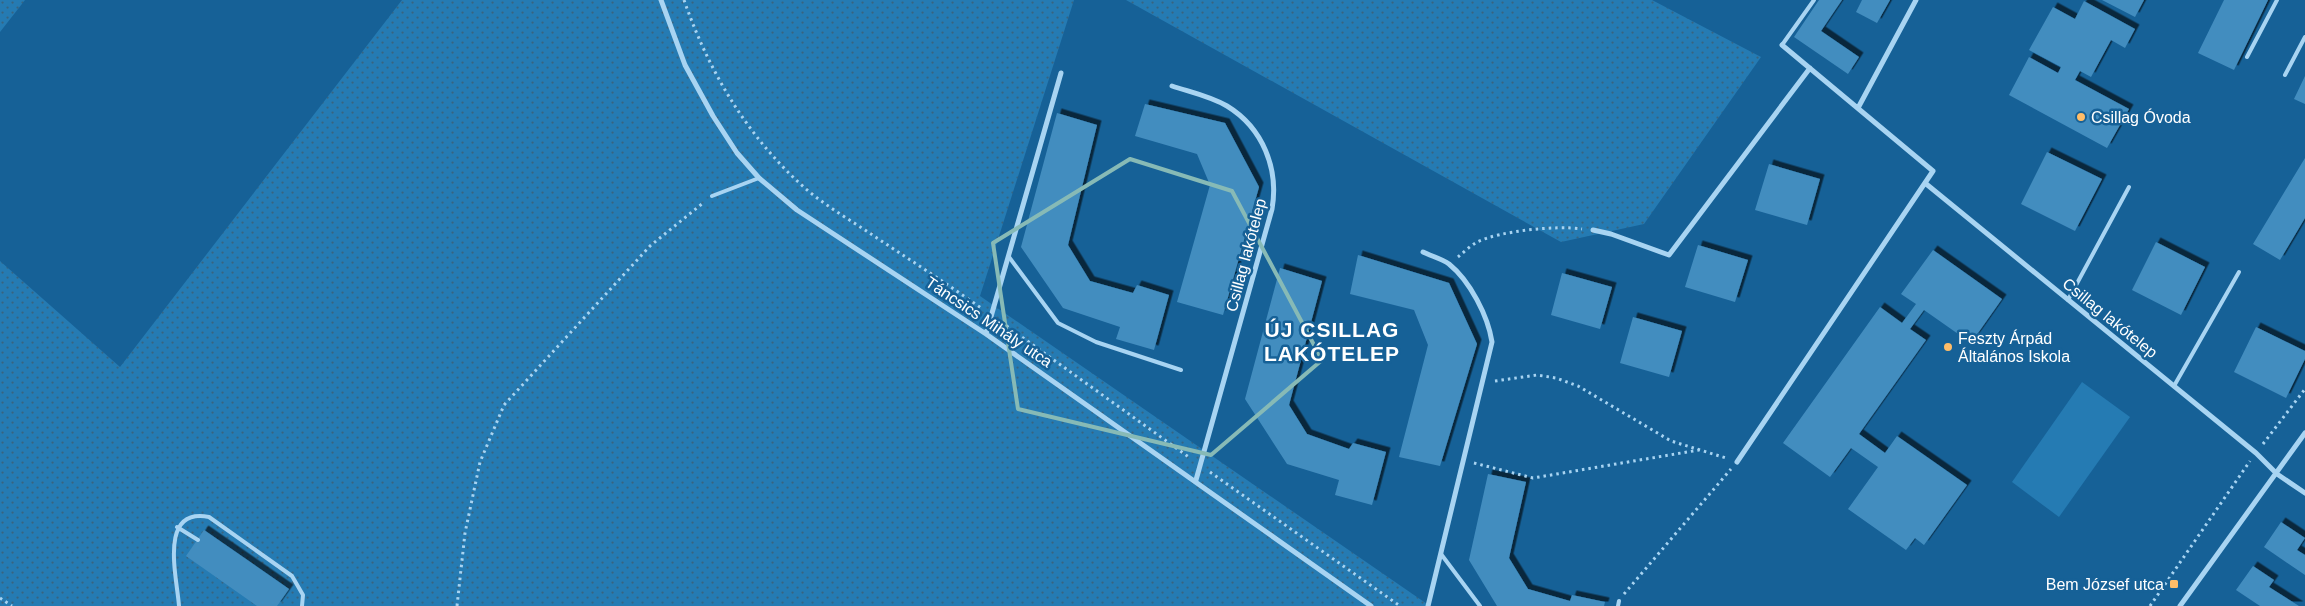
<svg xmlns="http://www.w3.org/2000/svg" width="2305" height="606" font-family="Helvetica,sans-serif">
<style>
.grass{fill:url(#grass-dots)}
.pitch{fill:#257bb3}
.building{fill:#438dbf;filter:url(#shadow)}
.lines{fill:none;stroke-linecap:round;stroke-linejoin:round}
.path{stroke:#a8d4f2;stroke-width:3;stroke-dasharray:2.5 4;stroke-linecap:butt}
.service{stroke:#a8d4f2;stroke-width:4}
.minor{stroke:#a8d4f2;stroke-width:5}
.marked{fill:none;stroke:#87bab6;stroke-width:4;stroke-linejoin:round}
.poi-dot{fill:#ffbd68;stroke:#166197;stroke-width:2}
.labels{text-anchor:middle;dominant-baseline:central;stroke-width:5;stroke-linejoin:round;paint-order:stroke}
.poi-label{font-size:16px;fill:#fff;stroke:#166197;text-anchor:start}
.street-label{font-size:16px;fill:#fff;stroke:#166197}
.district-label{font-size:21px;font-weight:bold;letter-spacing:1px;fill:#fff;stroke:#166197}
</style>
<defs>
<pattern id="grass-dots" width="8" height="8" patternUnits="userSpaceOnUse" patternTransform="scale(1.25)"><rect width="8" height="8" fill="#257bb3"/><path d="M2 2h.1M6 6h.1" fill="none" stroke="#386480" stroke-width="1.8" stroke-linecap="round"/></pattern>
<filter id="shadow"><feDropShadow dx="4.5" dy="-4.5" stdDeviation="0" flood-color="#0009"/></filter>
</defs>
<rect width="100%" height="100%" fill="#166197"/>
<path class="grass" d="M0,0H25L0,32Z
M402,0H1074L980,296L1430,606H0V261L120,367Z
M1126,0H1652L1761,57L1644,224L1561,242Z"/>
<path class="pitch" d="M2082,382L2130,417L2059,517L2012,482Z"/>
<path class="building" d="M1819,0H1842L1821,31L1859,57L1848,74L1794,37Z
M1862,0H1890L1877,23L1856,12Z
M2102,0H2144L2135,17Z
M2224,0H2268L2234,70L2198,53Z
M2084,1L2135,29L2125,48L2111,40L2091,77L2080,71L2075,80L2129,109L2107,148L2009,95L2029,57L2058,73L2061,67L2029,50L2053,7L2075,19Z
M2305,76V104L2294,99Z
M1145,104L1225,123L1259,187L1223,315L1177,302L1210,185L1197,154L1135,136Z
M1057,113L1097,125L1068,245L1090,281L1133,293L1137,285L1169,295L1154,350L1116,339L1120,327L1063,308L1021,247Z
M2047,152L2102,179L2075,231L2021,204Z
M2305,158V218L2280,260L2253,244Z
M1769,164L1820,179L1807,225L1755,210Z
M2156,242L2205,267L2181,315L2132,290Z
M1698,245L1748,260L1735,302L1685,287Z
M1933,250L2002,299L1971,343L1924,310L1910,329L1926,340L1859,434L1885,453L1897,436L1967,485L1924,545L1915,538L1906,550L1848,509L1878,467L1851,448L1830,477L1783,443L1880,307L1902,323L1916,304L1901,294Z
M1358,255L1449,283L1477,344L1440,466L1399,457L1428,345L1414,310L1350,294Z
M1280,268L1322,281L1289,405L1307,434L1349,449L1353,443L1386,452L1372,505L1335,495L1339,480L1287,464L1245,399Z
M1562,273L1612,287L1600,329L1551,315Z
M1633,317L1682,331L1669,377L1620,363Z
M2256,327L2305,351V359L2286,398L2234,372Z
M1488,474L1526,482L1509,558L1528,589L1570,601L1572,595L1605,602L1604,606H1497L1469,560Z
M2281,522L2305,538L2297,550L2305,555V575L2264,547Z
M204,530L289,589L277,606H257L186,556Z
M2253,566L2274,580L2269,587L2299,606H2260L2236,590Z"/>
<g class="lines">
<path class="path" d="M684,0C709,72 748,138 806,189C827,207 852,221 874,236C910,260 946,283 981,308
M1458,257C1464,252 1470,246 1477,242C1499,231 1558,225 1582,229
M1001,322L1190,458
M1495,381L1537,375L1556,378L1578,386L1671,441L1726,458
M2263,444L2305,389
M1474,463L1533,478L1699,450
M1210,472L1400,606
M1624,594L1731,469
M0,598L12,606
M457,606L465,533L480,462L504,405L650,246L703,203
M2150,606L2250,461"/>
<path class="service" d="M1782,45L1814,0
M2247,57L2277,0
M2285,75L2305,37
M712,196L759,178
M1009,257L1058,323L1096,342L1181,370
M2068,300L2129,187
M2174,386L2239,272
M177,527L198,540
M1441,554L1480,606
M179,606C177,577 158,507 209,517L292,576L303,595L302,606
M1618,606L1619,601"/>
<path class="minor" d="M661,0L685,65L713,116L737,153L759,178L797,210L986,334L1371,606
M1172,86C1190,92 1210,96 1227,106C1263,128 1279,169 1272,209L1196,480
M1858,108L1916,0
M1925,183L2256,453L2277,474L2305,493
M1593,230L1611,234L1669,255L1810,68
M1423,252C1431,256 1442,259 1449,264C1470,281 1488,316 1492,342L1428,606
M986,334L1061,73
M1737,462L1933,171L1782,45
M2180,606L2305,433"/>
</g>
<path class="marked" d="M1130,159L1232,191L1322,360L1211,455L1018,409L993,243Z"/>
<g class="poi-dot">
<circle cx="2081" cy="117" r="5"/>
<circle cx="1948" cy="347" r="5"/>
<rect x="2169" y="579" width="10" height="10" rx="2.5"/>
</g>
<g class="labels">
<g class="poi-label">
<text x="2091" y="117">Csillag Óvoda</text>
<text x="1958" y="338">Feszty Árpád<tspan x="1958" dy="18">Általános Iskola</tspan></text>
<text x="2164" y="584" text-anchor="end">Bem József utca</text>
</g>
<g class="street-label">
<text transform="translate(1246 255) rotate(-75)">Csillag lakótelep</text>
<text transform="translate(2110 318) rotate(39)">Csillag lakótelep</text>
<text transform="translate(989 322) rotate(34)">Táncsics Mihály utca</text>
</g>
<g class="district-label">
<text x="1332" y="329">ÚJ CSILLAG<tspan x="1332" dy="24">LAKÓTELEP</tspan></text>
</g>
</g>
</svg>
